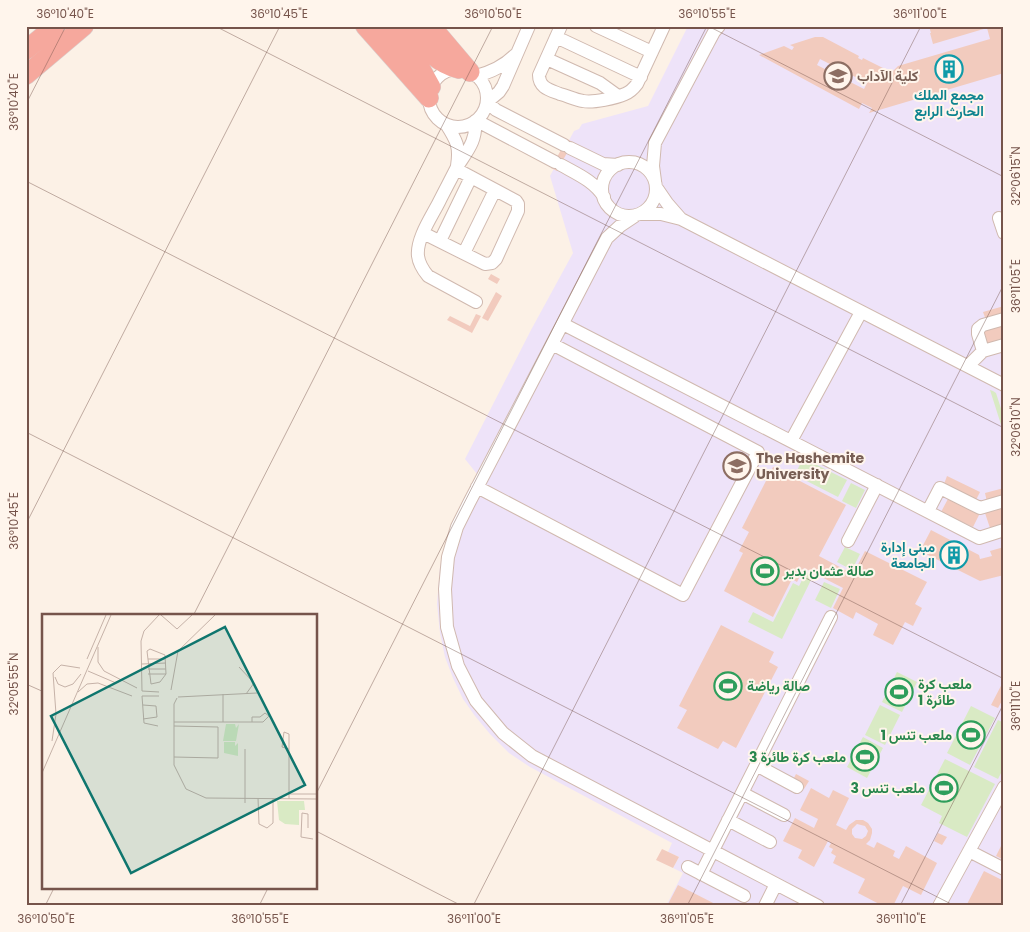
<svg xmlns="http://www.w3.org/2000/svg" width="1030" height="932" font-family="Poppins,Vazirmatn,sans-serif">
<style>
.education{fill:#eee3f9}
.green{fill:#d9eac4}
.building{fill:#f2cbbe;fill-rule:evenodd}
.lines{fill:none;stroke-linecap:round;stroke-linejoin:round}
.minor-casing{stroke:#d0b9af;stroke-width:14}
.highway-casing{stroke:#d9cfcd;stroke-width:20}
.minor{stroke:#fff;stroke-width:12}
.highway{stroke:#f6a89d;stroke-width:19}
.ticks{fill:none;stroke:#76544b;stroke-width:1;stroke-opacity:0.45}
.labels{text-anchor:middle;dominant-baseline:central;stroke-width:4;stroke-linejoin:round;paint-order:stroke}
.education-label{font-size:14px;font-weight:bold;fill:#785e54;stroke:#fff5ec;text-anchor:start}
.culture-label{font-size:14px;font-weight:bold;fill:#0d838f;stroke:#fff5ec}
.leisure-label{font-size:14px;font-weight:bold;fill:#27864d;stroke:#fff5ec;text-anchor:start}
.inset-road{fill:none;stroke:#c6b2a8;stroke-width:1}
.view{fill:#0f766e;fill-opacity:0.15;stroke:#0f766e;stroke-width:2.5}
.inset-edge{fill:none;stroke:#76544b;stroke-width:2.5}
.neatline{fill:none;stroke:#76544b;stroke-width:2}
.ticks-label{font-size:12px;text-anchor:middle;fill:#76544b}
</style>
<rect width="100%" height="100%" fill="#fcf1e6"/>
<path class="education" d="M688,26H1004V906H666L683,873L673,868L679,857L668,852L672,843L530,767L509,753L490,734L475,716L463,699L453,678L445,657L440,633L437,604L440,567L446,543L455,521L477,474L465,459L531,330L573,253L550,176L574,131L579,129L582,124L648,106Z"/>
<path class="green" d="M990,390L993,391L996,393L1004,418V434Z
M803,458L847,480L838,497L795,475Z
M851,483L865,490L856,508L842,501Z
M845,547L860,554L852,570L837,562Z
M806,572L813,576L782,639L748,622L753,612L773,622L793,583L799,586Z
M824,582L840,589L831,608L815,600Z
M897,672L917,682L902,712L882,702Z
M880,705L900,715L885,745L865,735Z
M971,706L995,718L970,765L947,753Z
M998,720L1004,723V767L998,779L974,767Z
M863,737L883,748L867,778L847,767Z
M945,759L995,784L967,837L939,823L942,816L921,805Z"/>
<path class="building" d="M929,26H1004V73L869,113L872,108L862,103L859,109L759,55L784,46L792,50L794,47L790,45L815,37H823L859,56L858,58L862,60L863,58L883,68L884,71L882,75L889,78L893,71L898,66L990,39L987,28L933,44L930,33H931ZM820,59L867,83L864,89L817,65Z
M567,139L573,142L557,171L551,168Z
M491,274L500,279L497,284L488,279Z
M496,292L502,296L488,321L482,318Z
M1004,306V314L986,320L983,312Z
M476,314L481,316L472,333L447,320L450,316L470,326Z
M1004,325V341L988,346L984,331Z
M773,467L846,505L819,556L853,574L865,551L927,582L915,604L922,608L913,626L905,622L893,645L873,635L878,624L856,612L853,619L833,608L843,588L804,568L797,582L792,579L773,617L724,591L743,553L739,551L749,532L742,528Z
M947,476L980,492L976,500L944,484Z
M1004,488V497L987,502L985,493Z
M949,497L980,513L973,527L941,512Z
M1004,508V524L990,528L985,513Z
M931,530L979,555L980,559L992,556L990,551L1004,547V575L980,581L920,551Z
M721,625L774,652L769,662L778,667L736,748L723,741L718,749L677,728L687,710L679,706Z
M1004,680V697L998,708L991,705Z
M796,774L809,781L804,789L792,782Z
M811,788L829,798L833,790L849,798L836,825L846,830L849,825L856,820H863L868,823L872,829V833L870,840L866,844L874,848L877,842L895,851L893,856L899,859L906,846L937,863L921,895L903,886L893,906H883L858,893L865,879L833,863L836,856L831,853L833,849L829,847L831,843L828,841L814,867L798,858L802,850L783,841L795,818L814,828L818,819L800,810ZM857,824L865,826L868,831L866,836L862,839L855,838L852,834V829Z
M938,833L947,837L942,845L934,841Z
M1001,846L1004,848V860L996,856Z
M662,849L679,857L673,868L656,860Z
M984,871L1004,881V906H966Z
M678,885L719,906H667Z"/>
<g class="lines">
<g class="minor-casing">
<path id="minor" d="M529,26L503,86L499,92L487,102L496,110L564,145
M561,26L539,75C539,88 550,90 560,94C568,96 575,100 583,101C593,103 616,98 625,94C630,92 634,88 637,84L664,26
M596,26L652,52
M556,37L641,77
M547,59L600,83L618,96
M429 98a29 29 0 1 1 58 0a29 29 0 1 1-58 0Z
M476,76C492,72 504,66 515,55
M446,124C457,141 460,147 457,166
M570,148L603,164L618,165
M602 189a27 27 0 1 1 54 0a27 27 0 1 1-54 0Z
M561,165C577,174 594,181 604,197
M655,181L653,166L655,143L714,32L719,26
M656,187L667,203L681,219
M640,214H661L681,219L1004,385
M635,216L620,226L607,238L552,344L469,503L457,527L448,557L445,589L447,627L458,666L476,701L503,733L532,756L818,906
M999,218L1004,233
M423,233L485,264L492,263L496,259L518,211V204L516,201L456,169
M440,241L471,177
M464,253L495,190
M476,302L428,276C423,270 419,264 418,256C416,239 432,216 439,202C445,190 451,179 457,167C467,151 477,141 475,121L483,124L555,162
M563,324L979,538L1004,530
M983,351L978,334V329L983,325L1004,319
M968,366L983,351L1004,345
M791,441L861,312
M477,487L683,595L758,452L552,344
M928,511L940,488L980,508L1004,501
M848,541L877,485
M756,765L797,787
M742,793L784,815
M728,820L770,842
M969,851L1004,869
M688,867L744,896
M701,874L831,617
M765,906L776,884
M939,906L1004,787"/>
</g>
<g class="highway-casing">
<path id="highway" d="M365,26L429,98
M385,26L421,69L431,87
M408,26C423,45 434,63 459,69
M431,26L470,72
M26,50L55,26
M26,75L84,26"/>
</g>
<use href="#minor" class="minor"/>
<use href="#highway" class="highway"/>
</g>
<path class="ticks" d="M215,26L1004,428M708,26L1004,177M26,104L66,26M26,181L1004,679M26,432L955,906M26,524L280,26M193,616L493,26M26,684L44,692M316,794L707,26M316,831L462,906M45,906L54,888M259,906L268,888M473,906L921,26M687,906L1004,284M900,906L1004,703"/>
<defs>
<g id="building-ring" transform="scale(1.4375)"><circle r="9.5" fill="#fff5ec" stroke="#0f9aa8" stroke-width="1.5"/><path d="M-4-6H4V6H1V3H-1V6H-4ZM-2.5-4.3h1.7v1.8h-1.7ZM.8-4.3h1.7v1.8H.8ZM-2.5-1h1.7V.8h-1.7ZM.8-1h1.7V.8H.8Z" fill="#0f9aa8"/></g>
<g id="university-ring" transform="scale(1.4375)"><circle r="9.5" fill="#fff5ec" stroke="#8d6e63" stroke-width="1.5"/><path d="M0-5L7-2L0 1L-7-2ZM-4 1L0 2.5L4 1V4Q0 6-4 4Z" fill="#8d6e63"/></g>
<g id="stadium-ring" transform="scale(1.4375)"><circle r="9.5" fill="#fff5ec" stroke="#2e9e5b" stroke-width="1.5"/><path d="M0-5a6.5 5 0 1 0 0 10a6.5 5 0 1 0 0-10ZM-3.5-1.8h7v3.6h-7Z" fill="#2e9e5b"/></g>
</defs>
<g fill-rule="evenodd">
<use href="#building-ring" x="949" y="69"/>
<use href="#university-ring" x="838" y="76"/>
<use href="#university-ring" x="737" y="466"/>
<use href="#building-ring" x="954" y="555"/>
<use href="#stadium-ring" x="765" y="571"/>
<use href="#stadium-ring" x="728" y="686"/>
<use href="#stadium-ring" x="899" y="692"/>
<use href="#stadium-ring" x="971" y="735"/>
<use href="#stadium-ring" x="865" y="757"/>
<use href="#stadium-ring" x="944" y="788"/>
</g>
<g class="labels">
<g class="education-label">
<text x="857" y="76">كلية الآداب</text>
<text x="756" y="458">The Hashemite<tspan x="756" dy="16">University</tspan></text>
</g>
<g class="culture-label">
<text x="949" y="95">مجمع الملك<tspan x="949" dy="16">الحارث الرابع</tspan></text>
<text x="935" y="547" text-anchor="end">مبنى إدارة<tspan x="935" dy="16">الجامعة</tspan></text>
</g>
<g class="leisure-label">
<text x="784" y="571">صالة عثمان بدير</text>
<text x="918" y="684">ملعب كرة<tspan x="918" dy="16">طائرة 1</tspan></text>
<text x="747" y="686">صالة رياضة</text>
<text x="952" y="735" text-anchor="end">ملعب تنس 1</text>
<text x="846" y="757" text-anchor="end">ملعب كرة طائرة 3</text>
<text x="925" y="788" text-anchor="end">ملعب تنس 3</text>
</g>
</g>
<g transform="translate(42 614)">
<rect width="275" height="275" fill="#fcf1e6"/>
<path d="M184,110H193L194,114L197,110L194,127H181ZM182,128H193V132L196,129V142L182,139ZM262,187L263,196H257V211L243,210L237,206L235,187Z" fill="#d9eac4"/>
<path class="inset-road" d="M117,1L102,17L99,27L100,77L117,78M119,1L135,15L150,1M56,33V48L62,57L95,74M108,35L123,41L124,60L118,68L109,70L105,37ZM45,45L64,1M106,45H123M100,50L124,49M197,53L212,69L204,80M106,55H124M46,57L74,69M106,60H124M13,63L16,70L23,73L31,70L39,60M129,76L136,37L173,1M36,78L45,70L56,69L90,82M136,83L215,79M135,84L132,90V151L144,175L164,184L275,185M101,105L115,103L114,92L101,91M132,108H221L227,102L223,99L218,103H210V108M181,108V80M116,112L102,109L100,82H117M10,127L14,100L11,59L19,51L38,54M203,135V189M247,135L240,133L242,118L247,120V185M132,143L176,144V113L132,112M0,159L69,1M246,180H275M216,184L217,210L225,214L231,209V184M266,214V200L260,199L259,223L271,225"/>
<path class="view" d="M183,13L263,171L89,259L9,102Z"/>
<rect width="275" height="275" class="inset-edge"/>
</g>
<rect width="1030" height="932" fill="none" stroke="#fff5ec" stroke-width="55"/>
<rect x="28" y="28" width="974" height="876" class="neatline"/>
<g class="ticks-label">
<text x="65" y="18">36°10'40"E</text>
<text x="279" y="18">36°10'45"E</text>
<text x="493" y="18">36°10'50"E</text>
<text x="707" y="18">36°10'55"E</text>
<text x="920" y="18">36°11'00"E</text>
<text transform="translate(14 102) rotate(-90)" y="4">36°10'40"E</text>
<text transform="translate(1016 176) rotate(-90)" y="4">32°06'15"N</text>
<text transform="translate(1016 286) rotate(-90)" y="4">36°11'05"E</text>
<text transform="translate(1016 427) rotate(-90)" y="4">32°06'10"N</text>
<text transform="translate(14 521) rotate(-90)" y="4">36°10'45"E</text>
<text transform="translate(14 684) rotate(-90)" y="4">32°05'55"N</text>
<text transform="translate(1016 706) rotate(-90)" y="4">36°11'10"E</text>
<text x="46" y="923">36°10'50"E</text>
<text x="260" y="923">36°10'55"E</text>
<text x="474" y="923">36°11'00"E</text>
<text x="687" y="923">36°11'05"E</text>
<text x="901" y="923">36°11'10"E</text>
</g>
</svg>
